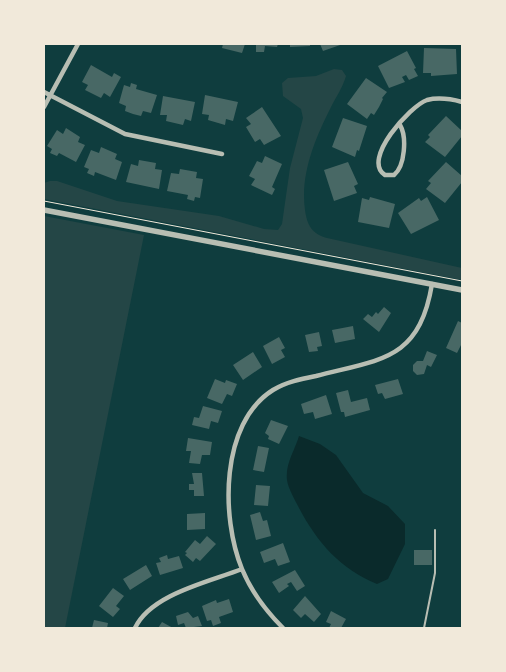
<svg xmlns="http://www.w3.org/2000/svg" width="506" height="672" font-family="'Titillium Web',sans-serif">
<style>
.green{fill:#244646}
.water{fill:#0a2a2b}
.building{fill:#486865}
.lines{fill:none;stroke-linecap:round;stroke-linejoin:round}
.path{stroke:#f1e9da;stroke-width:1}
.service{stroke:#b8beb3;stroke-width:2}
.minor{stroke:#b8beb3;stroke-width:4.5}
.tertiary{stroke:#b8beb3;stroke-width:5.5}
</style>
<rect width="100%" height="100%" fill="#0f3d3e"/>
<path class="green" d="M334,69L342,70L346,76C343,87 336,97 331,107C315,139 300,174 305,210C307,225 312,234 327,238L462,268V280L44,199V183L50,181H57L117,201L219,216L264,229L278,230L282,224L290,168L303,118L301,109L283,96L282,83L288,78L316,76Z
M44,216L144,235L65,628H44Z"/>
<path class="water" d="M299,436L320,444L336,455L363,493L388,506L405,524V544L388,579L377,584C340,569 317,542 299,508C295,500 288,488 287,480C285,464 295,450 299,436Z"/>
<path class="building" d="M223,44H245L242,53L222,48Z
M256,44H278L277,47L265,46L264,52H256Z
M290,44H310V46L290,47Z
M320,44H343L323,51Z
M424,48L456,49L457,74L431,76V73H423Z
M407,51L416,68L414,69L418,76L409,80L406,75L402,77L405,82L389,88L378,66Z
M91,65L112,77L114,73L121,77L110,97L104,93L101,98L85,90L88,85L82,82Z
M366,78L387,92L382,98L383,99L379,107L374,115L371,113L367,119L347,104Z
M131,83L137,85L136,89L157,95L151,113L143,111L141,116L133,114L125,111L126,106L119,103L124,85L130,87Z
M205,95L238,102L233,121L226,119L225,125L208,120L209,115L202,114Z
M163,96L195,102L191,121L185,119L183,125L166,121L167,115H160Z
M262,107L281,136L264,145L260,139L255,142L246,127L251,124L246,118Z
M446,116L462,131V136L445,157L425,142L430,137L428,135Z
M343,118L367,126L359,151L357,150L355,157L332,147Z
M66,128L80,137L78,142L85,145L76,162L59,153L57,156L50,153L52,149L47,146L57,130L63,134Z
M101,147L117,154L115,159L122,162L116,180L95,172L94,176L87,173L89,169L84,167L91,150L99,153Z
M265,156L282,164L272,187L275,189L272,195L251,185L255,179L249,176L257,161L262,163Z
M139,160L156,163L155,169L162,170L159,189L126,182L131,164L138,166Z
M348,162L358,184L354,186L357,193L334,201L324,170Z
M446,162L462,176V182L445,203L426,189L431,183L428,181Z
M180,169L197,172L196,178L203,179L200,198L195,197L194,201L187,199L188,195L167,191L171,173L179,174Z
M370,197L395,204L389,228L358,222L362,198L369,200Z
M427,197L439,220L411,234L398,213L419,198L421,201Z
M384,307L391,313L379,332L363,319L368,314L372,317L376,312L378,314Z
M458,321L462,323V343L457,353L446,348Z
M353,326L355,339L335,343L332,330Z
M319,332L322,346L317,347L318,351L309,352L305,335Z
M279,337L285,348L281,350L285,357L272,364L263,346Z
M427,351L437,355L431,367L427,365L424,374L417,375L413,371V365L417,361H423Z
M253,352L262,367L243,380L233,365Z
M215,379L225,383L226,380L237,384L232,396L227,394L222,404L207,398Z
M398,379L403,394L385,399L382,393L378,394L375,385Z
M348,390L351,402L367,398L370,410L345,417L344,412H341L336,393Z
M326,395L332,414L315,419L313,412L304,414L301,404Z
M203,406L222,411L218,423L211,421L209,429L192,425L194,417L199,418Z
M271,420L288,426L279,444L268,439L269,436L265,433Z
M188,438L212,442L210,455H202L200,464L189,463L191,451H186Z
M258,446L269,448L264,472L253,470Z
M192,473H202L204,496H194V490H189V484H194Z
M256,485L270,486L268,506L254,505Z
M260,512L263,521L267,520L271,536L256,540L250,515Z
M205,513V529L187,530V514Z
M207,536L216,544L200,561L196,558L193,562L185,555L187,553L185,552L195,540L200,544Z
M283,543L290,562L278,566L275,559L264,563L260,552Z
M414,550H432V565H414Z
M167,555L168,559L179,556L183,568L160,575L156,563L161,562L159,558Z
M146,565L152,576L130,590L123,579Z
M295,570L305,586L297,591L291,582L287,584L289,586L279,593L272,582Z
M113,588L124,596L116,606L120,609L113,617L99,606Z
M305,596L321,614L314,622L305,614L301,618L293,610Z
M229,599L233,612L219,617L221,623L213,626L211,620L207,621L202,606L216,600L217,603Z
M331,611L346,619L341,628H329L331,624L326,622Z
M188,612L193,618L198,616L202,626L186,628L184,623L178,625L176,616Z
M94,620L108,623L107,628H92Z
M162,622L173,628H158Z"/>
<g class="lines">
<path class="path" d="M44,201L462,281"/>
<path class="service" d="M424,628L435,573V530"/>
<path class="minor" d="M44,92L125,134L222,154
M44,107L78,44
M400,125C407,137 405,166 394,175H385C361,160 410,106 427,100C439,97 451,99 462,102
M135,628C151,594 209,582 242,569
M283,628C266,611 251,591 242,569C221,518 220,423 273,390C286,382 301,379 316,376C381,359 419,361 432,284"/>
<path class="tertiary" d="M44,210L462,290"/>
</g>
<rect width="506" height="672" fill="none" stroke="#f1e9da" stroke-width="90"/>
</svg>
